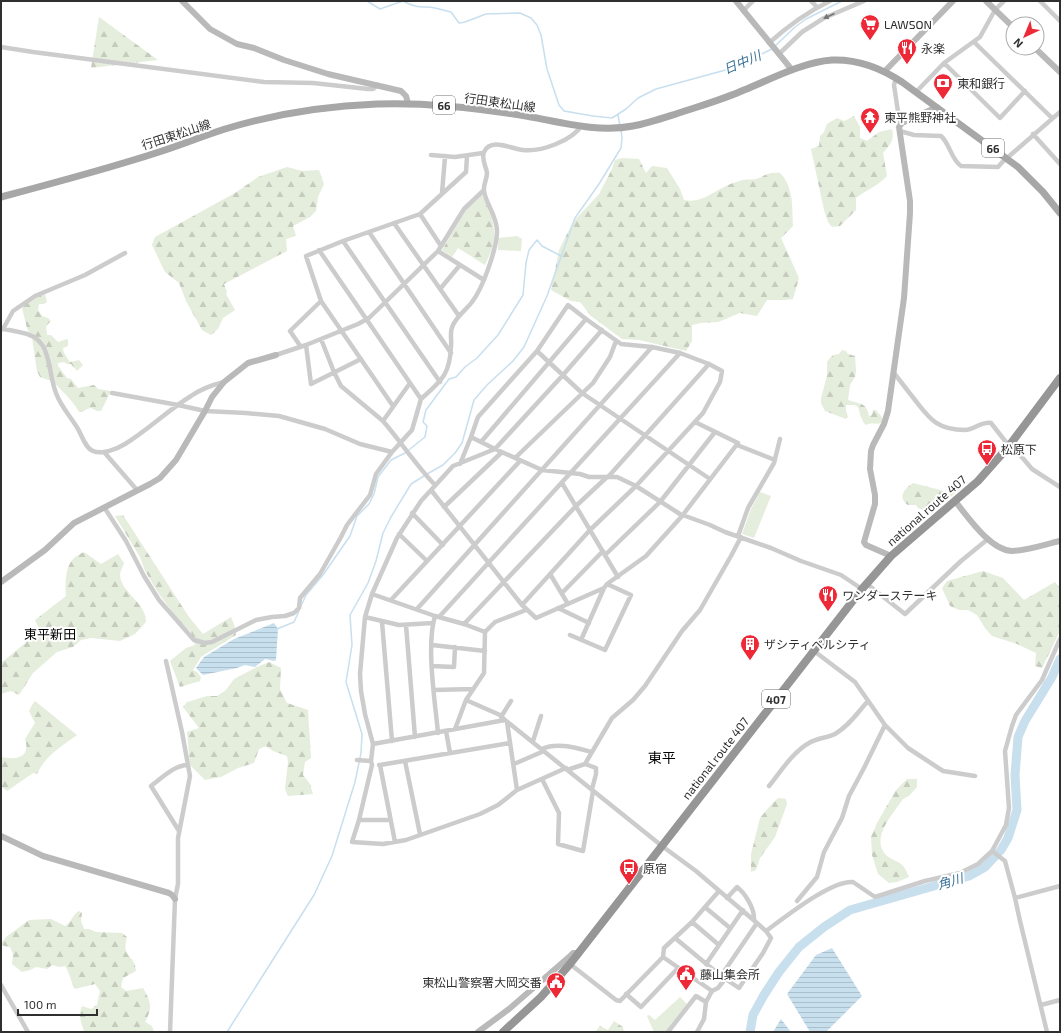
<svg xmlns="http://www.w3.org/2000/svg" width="1061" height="1033" font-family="'Exo 2','Noto Sans JP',sans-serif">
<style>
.forest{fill:url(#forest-firs)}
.park{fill:#e5eddc}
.water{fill:url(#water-rules)}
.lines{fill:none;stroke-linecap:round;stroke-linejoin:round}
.stream{stroke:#c8dfee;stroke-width:1.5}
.river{stroke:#c8dfee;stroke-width:9}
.street{stroke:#ccc;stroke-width:4.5}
.secondary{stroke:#b9b9b9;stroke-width:6}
.primary{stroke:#a7a7a7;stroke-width:7}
.highway{stroke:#969696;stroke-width:8}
.oneway{fill:#767676}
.labels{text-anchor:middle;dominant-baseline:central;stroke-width:4;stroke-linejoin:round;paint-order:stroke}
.shield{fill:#fff;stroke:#6d6d6d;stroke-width:1}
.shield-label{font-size:11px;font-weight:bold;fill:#2f2f2f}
.poi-label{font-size:12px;fill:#2f2f2f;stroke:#fff;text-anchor:start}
.street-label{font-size:12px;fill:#2f2f2f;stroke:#fff}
.water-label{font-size:13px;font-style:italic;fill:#387196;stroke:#fff}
.neighbourhood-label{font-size:13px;fill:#000;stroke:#fff}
.quarter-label{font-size:14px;fill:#000;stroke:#fff}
</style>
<defs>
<pattern id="forest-firs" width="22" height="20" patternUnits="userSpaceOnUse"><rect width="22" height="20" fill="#e5eddc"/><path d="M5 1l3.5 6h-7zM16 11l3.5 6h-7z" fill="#c5ccbd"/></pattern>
<pattern id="water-rules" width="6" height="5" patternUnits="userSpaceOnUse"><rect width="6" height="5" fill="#c8dfee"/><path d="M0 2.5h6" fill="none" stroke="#acc0cc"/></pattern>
</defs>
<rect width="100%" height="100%" fill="#fff"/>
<path class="forest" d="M99,17L158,60L91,68Z
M854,116L860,127V138L867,141L879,132L892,129C895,140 890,145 883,153L887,176C878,186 866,190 856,198V210L840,226L832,227L828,222L824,210L811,149L819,146L820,136L824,132L827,124L837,118L844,121Z
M623,158L639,159L646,173L652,166L667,168L680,189L684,200C701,204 714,191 728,185C733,183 738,181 743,180C747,179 752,180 756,179C766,176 766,172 780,173C794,187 792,208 793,226L781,238L799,278L793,299L783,300H767L757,316L740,313L718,322L701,323L692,325V341L686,351L639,340L622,339L591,316L580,302L571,301L551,290L559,250L573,222L599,194L612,169L615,160Z
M287,167L302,171L319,170L324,184L318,197L316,211L310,217L293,226L296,236L286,239L287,251L224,284L227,292L226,294L235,310L223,318L218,329L211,335L202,330L186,301L179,283L165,272L152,245L155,237L235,193L258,177Z
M482,195C490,207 497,229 493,244C492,251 488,258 485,265L458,248L452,257L442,250L465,211Z
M45,294L47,302L44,304H39L38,310L42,316L48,318L51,321L46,326L47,335H51L58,342L67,339L68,340V346L63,348C63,353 67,357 70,362L79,360L83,365L77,371L71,364H67L64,362L58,363V366L67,378L71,379L78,388L94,385L98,389L111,391L101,411H97L91,408L87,409L82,412H79C71,398 62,392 52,380H48L40,377L37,371L32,338L27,328L22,308C26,300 37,297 45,294Z
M842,350L846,351L848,354L855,356L856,371L855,377L850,385L848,400C859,404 867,402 869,416L872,415L873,410H876C879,415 885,417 881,423C875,425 872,422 866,425C861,420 860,414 858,407L855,405H846V410L848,417L846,419L825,411L821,403V398L827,376V362L830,358L833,355L839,354Z
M913,483L948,492L957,483L963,486V487L948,499L943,500C935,515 935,506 923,510L918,508L916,505C914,505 911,505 909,505C907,505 905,503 904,501C899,494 907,487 913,483Z
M123,515L189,617L203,634L231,617L234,624L236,635L201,657L193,670L197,672L201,677L200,681L180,687L170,661L186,648L195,645L191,632L176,617L159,594L145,571L140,557L115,516Z
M84,552L101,564L118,554L124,563C123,567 120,571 120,575C121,593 146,602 146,622L135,634L120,641L91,638L81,640L73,647L57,652L33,673L19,695L11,691L1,694V663L40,631L35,620L66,596C65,585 65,568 73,559C76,556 80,554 84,552Z
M983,571L1003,578L1024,600L1055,582L1060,588V631L1042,668L1035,666L1036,653L1017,644L992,636L985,628L977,615L968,610H959L950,606L942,588L947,581Z
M269,662L281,668L280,689L287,703L308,710L311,758L305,762L303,775L310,784L313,794L288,796L285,789L288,762L287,756L273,751L266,746L259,749L254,763L238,768L221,777L205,780L190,765L187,732L199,728L183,707L187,702L207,696H217L226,690L234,679L257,667Z
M35,701L77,735C62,746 45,756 37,774L33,773L7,791L1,786V757C16,760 31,758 25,739L35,723L29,711L32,705Z
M907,779H917V787L909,796L903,799C893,814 869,839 887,856C892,860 899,861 903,866C906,869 907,873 909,877L897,882L889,883L878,874L872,855L871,837L877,823L896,790Z
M778,798L786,799L787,804L775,837L760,858L756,870L751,872V854L760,818L770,806Z
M79,911L82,913L81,921L84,929H89L96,932L122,933L127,937C121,960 135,953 136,971L123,978L121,987L126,991L143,988C151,1002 153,1008 145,1022L152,1026L154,1032L84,1031C81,1022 78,1016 82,1006L91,1009L97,1005L100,991L95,984L75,989C71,982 69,971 65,966L59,967L52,965L47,969L36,967L30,970L22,972L12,964L13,954L10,947L4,946L1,944L6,937L29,920L51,919L65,926C72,922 72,915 79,911Z
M614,1021L623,1027L624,1032H595L600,1026L608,1030Z"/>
<path class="park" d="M517,236L522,239L521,251L498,250V238Z
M760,492L771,496L754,538L742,534L751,509Z
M680,997L687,1004L666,1032H654L647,1016L649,1015L655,1020Z"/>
<path class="water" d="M274,623L278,629L276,660L274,661L265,659L255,667L245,665L237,668L203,675L196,668L204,657L234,639Z
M832,948L862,996L826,1032H810L787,994L816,955Z
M781,1019L791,1032H773Z"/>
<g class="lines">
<path class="stream" d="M367,1L380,9L403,1C418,9 420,6 435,8C440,9 446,11 451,12L459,23L465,22L486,14L520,13L531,18L537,25L541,35L547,69L559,105L564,111L593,116L612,118L626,109L638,98L656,89L733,68L772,49
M774,47L795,27L806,19L842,1
M618,115L620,126
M427,474L443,465L455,453L462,443L474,400L487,385L513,361L524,347L547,296L575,218L599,184L621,148L622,138L621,130
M301,606L306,595L323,575L350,536L357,516L369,504L374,494L378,477L391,460L405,453L425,437L427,426L423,422L426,410L449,379L456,377L465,367L477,358L498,335L523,295L526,263L529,250L537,240L542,246L561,256
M277,629L294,622L299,611
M227,1032L314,895L332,856L355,782L361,753L362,734L346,682L352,645L350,615L368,583L376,561L383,533L391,517L411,484L424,476"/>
<path class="river" d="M750,1032L753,1015L764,995L779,972L799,947L824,927L850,910L969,876L985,867L1001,850L1008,838L1017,810L1015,775L1018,737L1025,721L1052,677L1060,659"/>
<path class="street" d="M811,1L817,7
M1040,1L1060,21
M743,11L753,1
M974,42L1052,118
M769,43C788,26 807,12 830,1
M1,47L33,52L264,82L313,83L368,89H373L378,85
M779,54L802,32L824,18L864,1
M944,63L1000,118L1025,91
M896,78L894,85L900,125
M916,92L944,63L980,37L995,10L1004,1
M900,131L914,135L941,136C950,144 951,159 961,166L998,167L1006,158
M1033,134L1060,164
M431,155L455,157L483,153
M1007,158L1060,112
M442,193L445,157
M420,214L441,246
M394,223L459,316
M369,232L451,353
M343,241L440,382
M319,250L421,399C441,381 450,375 451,346C452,339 449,332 453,325C457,316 466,310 472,302C483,288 497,248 497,231C497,216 486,204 484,191C483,185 487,179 487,173C486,166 481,159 484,152C491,137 511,149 523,150C541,152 572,141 582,125
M438,251L484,280
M440,289L460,265
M1,329C7,329 13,331 19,332C54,337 46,368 56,393C61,407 71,417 78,429C82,436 86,449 93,451C102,455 117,449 125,444C148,430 168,410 191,396C201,389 212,385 224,382
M3,329L13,311L35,296L85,275L125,253
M321,339L334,372L341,386L383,421
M306,345L311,384L361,359
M301,347L290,331L321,301
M537,351L582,393L710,479
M276,355L306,345L358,324L369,318L438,251L464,209L484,190
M894,373C901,382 908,391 915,400C930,419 937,430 965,430C974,430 982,421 991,423L1009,446L1021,456L1032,469L1060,487
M410,383L383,421C401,442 416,465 435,485
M112,393L178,405L205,411L246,413L279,416L325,429L360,444L392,452
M393,406L321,301L306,256L343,241L420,214L466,172L467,156
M471,437L495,449L563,375L602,330
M481,442L586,319L621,344L652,347L680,353L709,364L722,371L720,382L703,413L636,486L590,530L522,605
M737,445L775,460
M104,452L137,490
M515,458L593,383L610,357L616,341
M460,464L471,437L478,417L537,351L568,305L586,319
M608,477L709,364
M562,483L618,577
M431,490L522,605L536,618L604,588L607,584L646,556L682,516L738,443L695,422
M104,507L126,541L144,576L159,600L194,640L205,643L212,642L256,620L272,617L285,616L294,613L299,608L300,598L320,574L341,537L347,525L370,495L376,474L392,452L412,430L421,399
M444,507L501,453
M412,513L443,545
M399,534L427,561
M738,536L748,508L774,463L780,439
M605,555L660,502L715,432
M550,574L568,604
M867,584L905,614L961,561L988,539
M562,593L603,551
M372,594L435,616L464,624L485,632
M391,600L520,461
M558,608L589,623
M417,609L652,347
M435,616C426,645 435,701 438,733
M365,617L399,625L433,623
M439,617L680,353
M382,622L392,741
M464,624L576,506L607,477
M406,625L415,737
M570,635L605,650L631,595L607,584
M581,640L604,588
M432,645L485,651
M814,651L855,682L885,725L908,748L943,771L975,776
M166,661L182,732L190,776L178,838V884L175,899L170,1032
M432,666L454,667L455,647
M434,690L473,689
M466,700L500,715L505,720
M501,717L511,701
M507,722L517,790
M455,729L466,700L484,673L485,632L495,622L526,610
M446,731L450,753
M533,741L541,716
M373,744L505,720L662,846L696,871L757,923L766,931L771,938L763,953L739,988L721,976L675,938
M542,749C557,742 576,748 592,752
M357,760L371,761
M405,761L420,834
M514,764L544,751
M585,764L596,768V774L592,789
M379,765H380L395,842
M380,765L510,743
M566,768L517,790L498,805L480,814L406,840L383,844L352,842L359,820L372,765L371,761L373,744L365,714L361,691L360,674L365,617L372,594L397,538L421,501L453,466L495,449L542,470L580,474L589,477H617L636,486L680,514L710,525L725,532L771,548L801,561L841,575L862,589
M567,770L585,764L612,718L633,700L645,686L682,631L700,610L731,556L741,537
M542,779L559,813L558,844L583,851L593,791
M769,786C781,771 793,752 809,743C817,738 827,738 835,734C849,726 858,712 868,701
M359,820H390
M179,831L151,786C162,778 174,765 188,765
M992,851L1005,861L1015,898L1020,921L1047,1032
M727,898L737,887C745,893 755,909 754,920
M1015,898L1060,886
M797,901L817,877L824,852L842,818L849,796L864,768L885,725
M706,908L730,928
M692,922L719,945
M766,931C784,918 831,880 853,882L875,897L925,881L960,873L978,864L992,851L1006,825L1009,808L1005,751L1012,726L1016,715L1042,680L1060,639
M663,957L712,991
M570,964L616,1000L620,1001L663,957L664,948L692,922L719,891
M706,964L743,910
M721,976L757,923
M1,985L28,1032
M626,994L641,1007L678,968
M1041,1005L1060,1000
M668,1032L696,996L706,1002
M697,1032L704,1019L706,1002L712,991L718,988L725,979"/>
<path class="secondary" d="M182,1L210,29L237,44L254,48L284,60L328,74L401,91L406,96L408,103
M736,1L792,70
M986,1L1013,27
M1035,48L1060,72
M885,71L953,1
M955,501C968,517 990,550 1012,551C1026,551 1046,544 1060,541
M891,556L866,545L864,542L875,504V495L870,469L871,451L873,445L884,424L888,411L904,298L910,213V201L899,127L902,123L937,107
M1,582L45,550L74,523L150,484L160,478L176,460L205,411L212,397L224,382L248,363L276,355
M1,836L43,856L169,893L172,895L175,899
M478,1032L509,1009L569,957L573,953H579"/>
<path class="primary" d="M1,197C54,183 107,169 159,152C181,145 203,136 225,129C274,114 325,106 377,104C427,102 477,108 526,116C560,122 598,133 633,126C649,123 666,117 682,112C703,105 724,99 744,90C771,79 803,62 832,60C858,59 881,68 902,82L1018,167L1043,192L1060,213"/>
<path class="highway" d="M503,1032L541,997L570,964L862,589L891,556L978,481L1009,446L1060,378"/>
</g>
<defs><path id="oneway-solid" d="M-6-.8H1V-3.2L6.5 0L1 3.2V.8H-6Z"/></defs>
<use class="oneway" href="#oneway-solid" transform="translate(829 16) rotate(156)"/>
<defs>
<g id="supermarket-pin" transform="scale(1)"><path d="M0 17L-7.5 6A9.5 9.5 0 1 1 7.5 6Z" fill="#ee2937" stroke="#fff"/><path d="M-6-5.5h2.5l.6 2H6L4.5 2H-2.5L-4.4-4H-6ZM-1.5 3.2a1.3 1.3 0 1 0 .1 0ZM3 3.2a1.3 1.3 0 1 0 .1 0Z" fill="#fff"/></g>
<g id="restaurant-pin" transform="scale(1)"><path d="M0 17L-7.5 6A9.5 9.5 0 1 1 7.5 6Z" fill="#ee2937" stroke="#fff"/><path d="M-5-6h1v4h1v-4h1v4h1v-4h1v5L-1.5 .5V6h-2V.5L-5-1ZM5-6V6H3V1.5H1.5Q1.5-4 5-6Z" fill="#fff"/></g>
<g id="bank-pin" transform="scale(1)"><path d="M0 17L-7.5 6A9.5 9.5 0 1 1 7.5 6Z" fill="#ee2937" stroke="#fff"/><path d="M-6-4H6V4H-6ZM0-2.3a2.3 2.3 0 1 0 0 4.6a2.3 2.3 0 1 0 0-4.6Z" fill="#fff"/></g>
<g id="temple-pin" transform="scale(1)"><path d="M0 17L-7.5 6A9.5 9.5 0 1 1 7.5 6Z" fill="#ee2937" stroke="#fff"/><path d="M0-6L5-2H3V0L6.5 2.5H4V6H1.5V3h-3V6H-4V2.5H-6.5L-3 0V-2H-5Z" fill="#fff"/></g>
<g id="bus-pin" transform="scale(1)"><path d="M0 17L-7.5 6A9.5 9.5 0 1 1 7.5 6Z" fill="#ee2937" stroke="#fff"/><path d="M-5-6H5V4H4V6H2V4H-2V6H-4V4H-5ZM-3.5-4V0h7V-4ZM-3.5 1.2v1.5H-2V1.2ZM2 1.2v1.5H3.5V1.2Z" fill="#fff"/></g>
<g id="building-pin" transform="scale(1)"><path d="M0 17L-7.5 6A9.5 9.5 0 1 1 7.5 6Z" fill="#ee2937" stroke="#fff"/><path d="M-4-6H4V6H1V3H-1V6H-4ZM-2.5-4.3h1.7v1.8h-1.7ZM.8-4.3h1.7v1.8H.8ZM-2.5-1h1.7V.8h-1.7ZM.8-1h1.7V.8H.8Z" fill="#fff"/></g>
<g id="civic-pin" transform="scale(1)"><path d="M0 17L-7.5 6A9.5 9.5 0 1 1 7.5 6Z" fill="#ee2937" stroke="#fff"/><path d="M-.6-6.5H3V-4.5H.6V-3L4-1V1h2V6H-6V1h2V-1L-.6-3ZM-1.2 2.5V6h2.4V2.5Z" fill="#fff"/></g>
</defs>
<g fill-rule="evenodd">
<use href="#supermarket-pin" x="870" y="24"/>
<use href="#restaurant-pin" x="907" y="48"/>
<use href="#bank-pin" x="943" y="83"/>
<use href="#temple-pin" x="870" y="117"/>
<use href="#bus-pin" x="987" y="449"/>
<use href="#restaurant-pin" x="828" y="595"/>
<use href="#building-pin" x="750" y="644"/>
<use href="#bus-pin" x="629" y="868"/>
<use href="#civic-pin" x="686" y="974"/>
<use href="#civic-pin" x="556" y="982"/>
</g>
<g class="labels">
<g class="shield">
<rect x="433" y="96" width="22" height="18" rx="3"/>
<rect x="982" y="139" width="22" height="18" rx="3"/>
<rect x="762" y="690" width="28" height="18" rx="3"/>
</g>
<g class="shield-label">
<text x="444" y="105">66</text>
<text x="993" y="148">66</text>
<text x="776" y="699">407</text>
</g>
<g class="poi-label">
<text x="884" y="24">LAWSON</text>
<text x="921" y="48">永楽</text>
<text x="957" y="83">東和銀行</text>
<text x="884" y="117">東平熊野神社</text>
<text x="1001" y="449">松原下</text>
<text x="842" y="595">ワンダーステーキ</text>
<text x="764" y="644">ザシティベルシティ</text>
<text x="643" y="868">原宿</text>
<text x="700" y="974">藤山集会所</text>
<text x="542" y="982" text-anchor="end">東松山警察署大岡交番</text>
</g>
<g class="street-label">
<text transform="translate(500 102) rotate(8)">行田東松山線</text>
<text transform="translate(176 134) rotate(-18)">行田東松山線</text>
<text transform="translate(926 510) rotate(-41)">national route 407</text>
<text transform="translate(715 758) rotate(-52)">national route 407</text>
</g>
<g class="water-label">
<text transform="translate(742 62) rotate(-23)">日中川</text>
<text transform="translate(950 881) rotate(-16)">角川</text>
</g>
<g class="neighbourhood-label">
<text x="50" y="634">東平新田</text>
</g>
<g class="quarter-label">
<text x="662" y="757">東平</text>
</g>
</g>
<rect width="1061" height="1033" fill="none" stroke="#2f2f2f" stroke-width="4"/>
<g transform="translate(1025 36) rotate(224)"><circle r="19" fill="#ffffff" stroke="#acacac"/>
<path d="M0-3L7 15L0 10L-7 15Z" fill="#ee2937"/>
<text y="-6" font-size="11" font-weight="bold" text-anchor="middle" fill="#2f2f2f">N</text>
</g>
<path d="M18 1009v6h79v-6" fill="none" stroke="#2f2f2f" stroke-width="2"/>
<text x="24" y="1009" font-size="12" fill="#2f2f2f" stroke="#ffffff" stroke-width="3" paint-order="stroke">100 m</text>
</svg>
